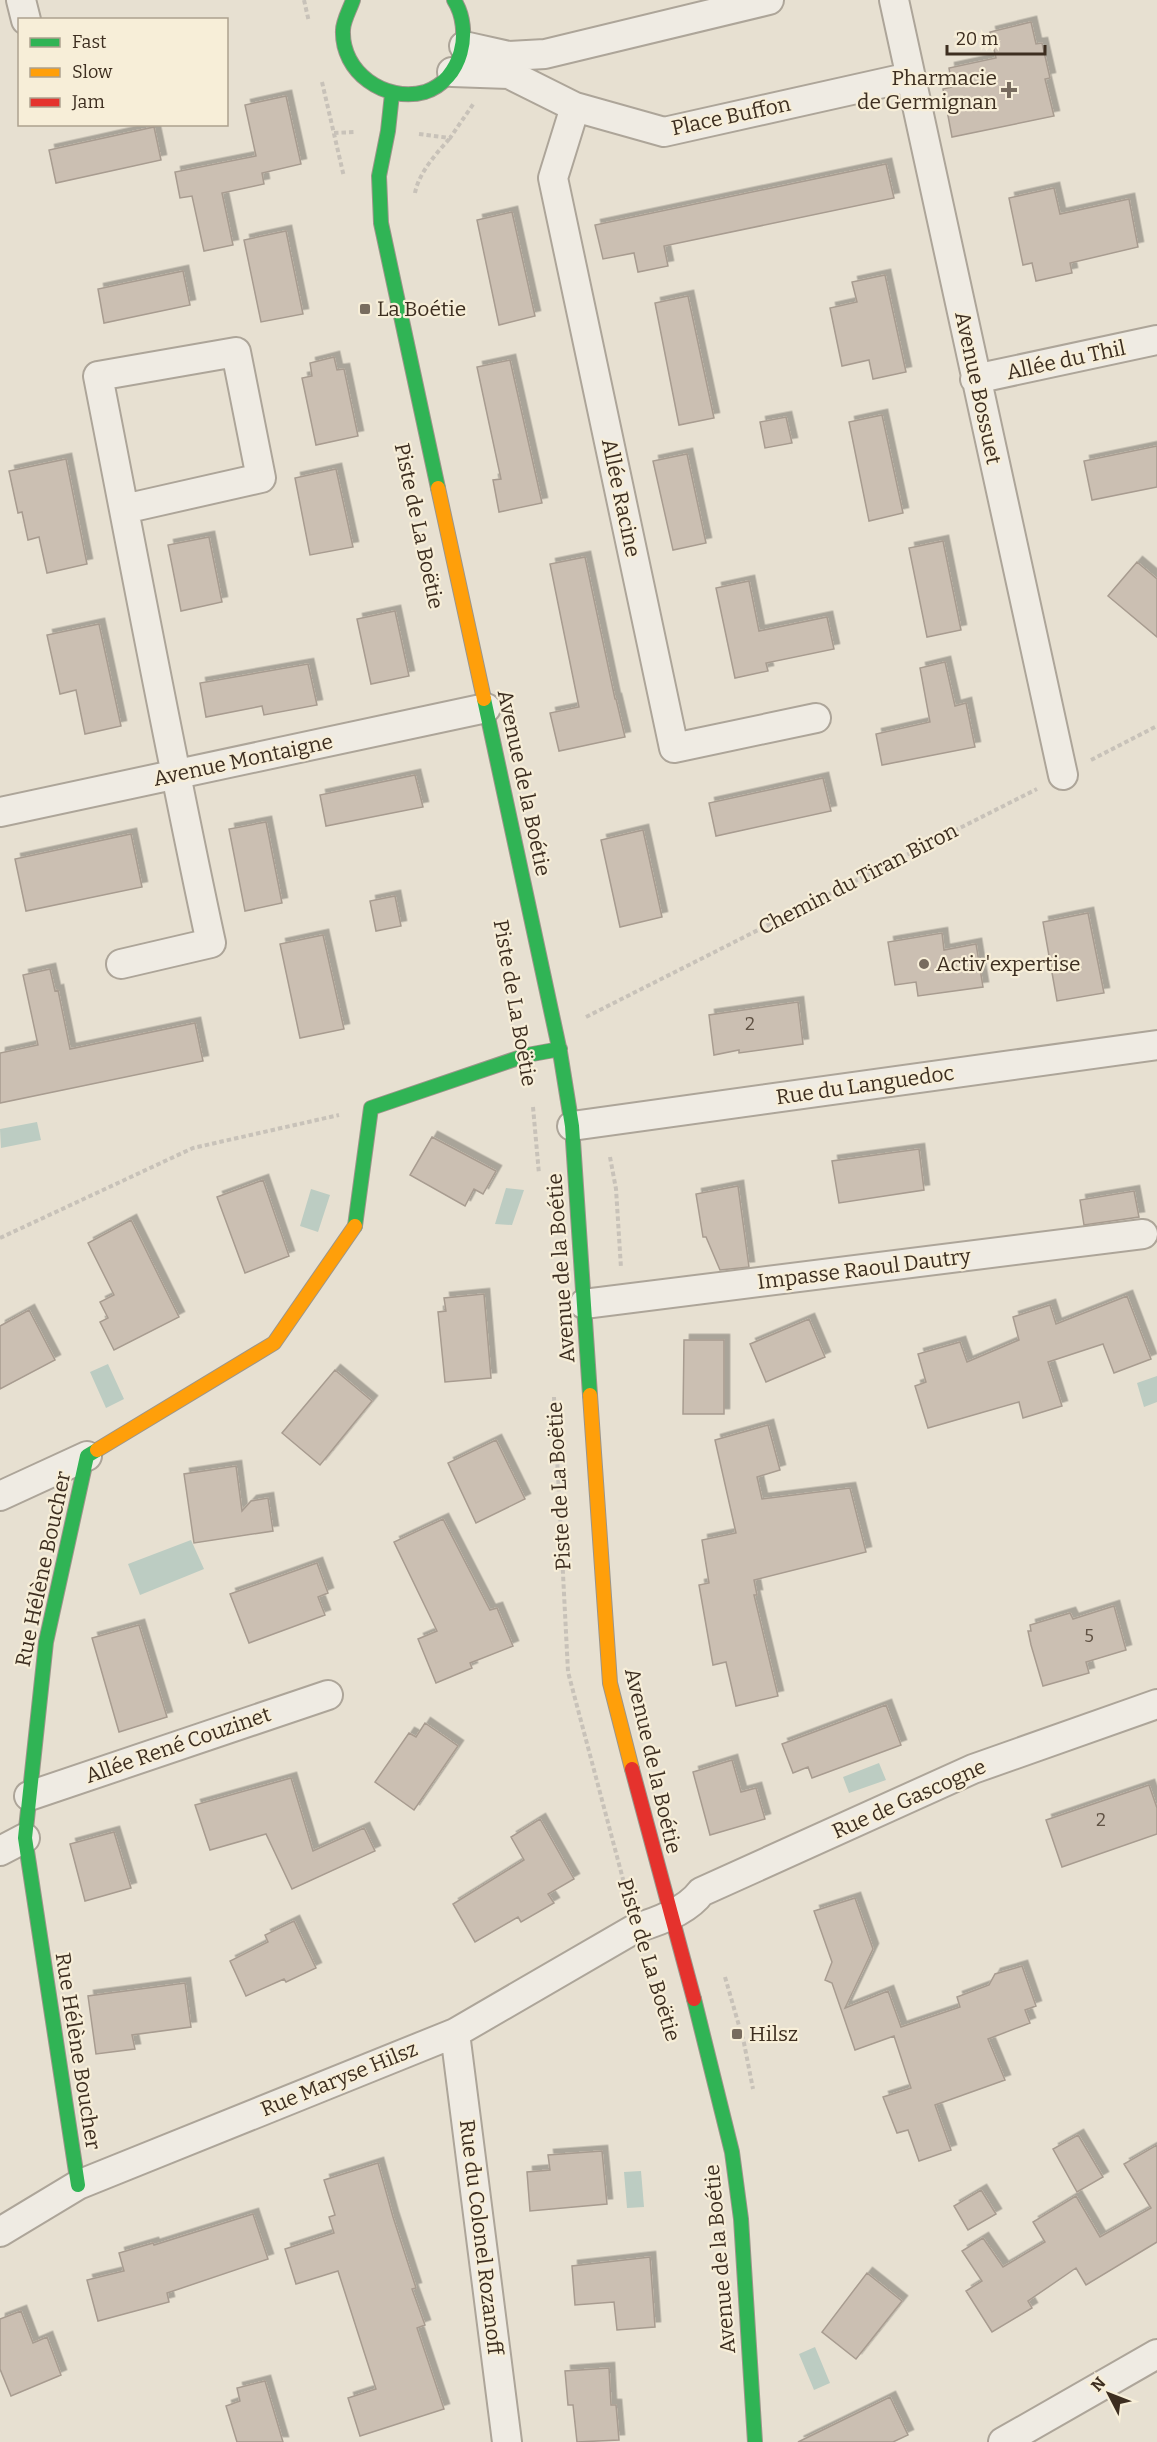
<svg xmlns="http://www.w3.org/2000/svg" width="1157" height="2442" font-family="Bitter,serif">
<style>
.water{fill:#bcccc2}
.building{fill:#cbbfb2;stroke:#a89c90;stroke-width:1.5;filter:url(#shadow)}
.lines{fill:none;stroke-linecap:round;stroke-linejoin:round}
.street-casing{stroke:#ada599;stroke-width:32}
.fast-casing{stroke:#9c958a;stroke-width:16}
.slow-casing{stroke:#9c958a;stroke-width:16}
.jam-casing{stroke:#9c958a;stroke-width:16}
.path{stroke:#c8c2b9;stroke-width:4;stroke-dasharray:4.5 3;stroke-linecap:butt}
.street{stroke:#efebe3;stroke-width:28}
.fast{stroke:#30b455;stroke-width:14}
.slow{stroke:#ff9f0a;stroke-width:14}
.jam{stroke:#e5322d;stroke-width:14}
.poi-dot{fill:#786c5e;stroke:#f7eed8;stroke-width:2}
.labels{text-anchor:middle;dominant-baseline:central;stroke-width:4.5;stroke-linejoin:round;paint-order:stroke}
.number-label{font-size:18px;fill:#605244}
.poi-label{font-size:21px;fill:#3d2e20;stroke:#f7eed8;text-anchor:start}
.street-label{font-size:21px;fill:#3d2e20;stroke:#f7eed8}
</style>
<defs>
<filter id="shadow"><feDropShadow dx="5.5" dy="-5.5" stdDeviation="0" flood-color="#0004"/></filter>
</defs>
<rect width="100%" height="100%" fill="#e7e0d1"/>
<path class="water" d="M37,1122L41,1140L1,1148L0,1129Z
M506,1188L524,1190L512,1225L495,1224Z
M311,1189L330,1195L318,1232L300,1226Z
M108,1364L124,1399L106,1408L90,1372Z
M1157,1376V1402L1144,1407L1137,1383Z
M191,1540L204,1569L140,1595L128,1564Z
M879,1763L886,1780L849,1793L843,1777Z
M641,2171L644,2207L627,2208L624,2172Z
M815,2347L830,2383L814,2390L799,2354Z"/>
<path class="building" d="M1031,22L1036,44L1042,43L1050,78L1045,79L1054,116L952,137L943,89L952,87L949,68L996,58L990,32Z
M286,96L301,164L262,173L264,184L222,193L233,245L204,251L192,196L180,198L175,172L256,156L245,105Z
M154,127L161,160L56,183L49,150Z
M886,164L894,198L664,246L668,266L638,272L634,253L603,259L595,225Z
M1054,188L1060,214L1129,199L1138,247L1070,263L1072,273L1036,281L1032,263L1023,265L1009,198Z
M512,212L535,316L499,325L477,220Z
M286,231L303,314L261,322L244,240Z
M183,271L190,305L104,323L98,289Z
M885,275L906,372L873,379L869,360L842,366L830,308L857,302L852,282Z
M688,296L714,418L679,425L655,303Z
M334,357L337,370L344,369L358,436L316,445L302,378L312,376L310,363Z
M510,360L542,503L499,512L493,480L501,479L477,367Z
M882,415L903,513L869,521L849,422Z
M786,417L792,443L765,448L760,422Z
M1157,446V487L1092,500L1084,461Z
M687,454L706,543L673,550L653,461Z
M66,459L87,564L47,573L39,537L28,540L22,512L18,513L9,471Z
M336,469L353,547L310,555L295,478Z
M209,537L222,602L181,611L168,545Z
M943,541L961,630L927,637L909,548Z
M585,557L615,699H616L625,737L559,751L550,713L579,707L550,564Z
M1137,562L1157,579V637L1108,596Z
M749,581L759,631L827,617L834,649L766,663L768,671L735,678L716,588Z
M395,611L409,676L371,684L357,619Z
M99,624L121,726L85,734L76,690L60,694L47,635Z
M945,662L955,706L966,703L975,747L882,765L876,734L930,722L920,668Z
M308,664L317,705L264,715L262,706L206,717L200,683Z
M415,775L423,807L326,826L320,795Z
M823,778L831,811L716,836L709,803Z
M266,822L282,903L245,911L229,829Z
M643,830L662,917L620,927L601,840Z
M131,834L142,887L26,911L15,859Z
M395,896L401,926L376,931L370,901Z
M1088,913L1104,993L1057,1001L1043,922Z
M942,933L944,950L976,944L983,987L918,996L916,982L895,985L888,942Z
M323,935L344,1029L300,1038L280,944Z
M50,969L55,991L58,990L70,1049L195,1023L203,1061L0,1103V1053L38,1045L23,975Z
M798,1002L803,1044L739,1053V1050L714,1055L709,1015Z
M432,1137L496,1171L483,1194L474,1189L465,1206L410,1175Z
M919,1149L924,1190L839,1203L832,1161Z
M263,1180L289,1256L245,1273L217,1197Z
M738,1186L749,1267L720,1270L706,1237H703L696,1194Z
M1134,1191L1139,1217L1084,1225L1080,1200Z
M131,1220L179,1317L114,1350L100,1322L108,1318L100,1302L114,1295L88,1243Z
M484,1294L491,1378L445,1382L438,1312L446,1311L444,1298Z
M1127,1296L1151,1359L1114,1373L1103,1344L1048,1362L1062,1406L1023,1418L1019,1402L928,1428L915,1386L926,1382L918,1354L960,1342L967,1362L1019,1340L1013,1317L1050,1305L1056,1324Z
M29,1310L55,1360L0,1389V1326Z
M809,1319L825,1357L766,1382L750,1344Z
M684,1340H724V1414H683Z
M335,1370L372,1401L320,1465L282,1433Z
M768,1425L780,1470L757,1477L762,1499L850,1488L866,1552L754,1580L757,1595H754L778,1696L736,1706L726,1662L713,1665L699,1585L709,1583L702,1540L736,1533L715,1440Z
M496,1440L525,1499L476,1523L448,1463Z
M236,1466L242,1511L251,1501L268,1498L273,1531L194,1543L184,1474Z
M443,1519L490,1610L497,1608L513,1646L470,1663L472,1668L436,1683L418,1639L437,1631L394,1542Z
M317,1563L328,1593L318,1597L325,1615L249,1643L230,1594Z
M1114,1606L1126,1650L1086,1662L1089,1673L1043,1686L1031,1645L1028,1631H1031L1030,1625L1070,1613L1073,1619Z
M139,1625L167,1717L119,1732L92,1638Z
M886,1705L901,1745L812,1778L808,1767L793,1773L782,1744Z
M425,1723L458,1746L414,1810L375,1782L409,1733L416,1737Z
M732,1760L741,1792L756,1788L765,1819L710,1835L693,1772Z
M291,1778L313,1851L364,1828L375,1851L292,1889L266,1834L210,1850L195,1805Z
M1149,1785L1157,1808V1834L1062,1867L1046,1820Z
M540,1819L574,1879L548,1894L554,1903L521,1922L518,1917L475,1942L453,1904L524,1860L511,1837Z
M114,1832L131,1888L85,1901L70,1844Z
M855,1898L873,1949L845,2008L888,1991L901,2027L960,2007L957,1997L989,1985L995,1974L1022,1966L1036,2006L1025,2010L1030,2023L988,2039L1005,2080L935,2105L951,2150L919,2161L908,2130L897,2133L883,2097L911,2088L894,2036L855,2050L832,1983L825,1980L832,1962L814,1911Z
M294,1921L316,1968L286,1982L284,1979L246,1996L230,1961L268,1942L265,1935Z
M185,1983L191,2027L132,2035L135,2049L96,2054L88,1996Z
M1078,2135L1103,2177L1077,2192L1053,2149Z
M1157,2145V2242L1086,2285L1076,2268L1028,2301L1032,2308L992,2332L966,2291L982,2281L962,2251L983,2238L1003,2267L1045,2242L1033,2222L1076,2196L1100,2237L1151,2208L1124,2164Z
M602,2151L607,2204L530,2211L527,2172L550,2170L548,2155Z
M378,2163L393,2217L416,2288L412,2289L425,2325L417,2328L444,2409L360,2436L348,2398L376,2389L338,2271L296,2284L285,2249L334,2233L329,2217L335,2215L324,2180Z
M981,2190L996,2214L968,2230L954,2206Z
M253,2214L268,2259L167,2293L169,2302L98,2321L87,2280L124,2271L119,2253L153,2243L154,2245Z
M650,2257L655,2327L617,2330L614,2302L575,2305L572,2266Z
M867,2273L902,2301L856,2359L822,2332Z
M21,2311L33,2343L47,2337L61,2375L11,2396L0,2369V2319Z
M609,2368L611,2405H616L619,2440L577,2442L573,2405H568L565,2371Z
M265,2381L283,2442H237L226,2406L240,2401L237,2388Z
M890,2397L908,2435L893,2442H798Z"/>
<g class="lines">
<g class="street-casing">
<path id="street" d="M21,0L26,20
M894,0L1063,775
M464,46L509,56L545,54L769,0
M452,72L509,74L575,107L664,132L910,77
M575,107L553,178L674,748L816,718
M975,379L1157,340
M0,812L486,708
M121,964L211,943C170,754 135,565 98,376L236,352L261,478L124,509
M572,1126L1157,1045
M584,1304L1143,1234
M0,1496L87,1456
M29,1796L328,1695
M0,1851L25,1838
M455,2033L507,2442
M0,2232L78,2185L455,2033L636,1928C657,1922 688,1910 701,1892L973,1769L1157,1704
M1003,2442L1157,2354"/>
</g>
<g class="fast-casing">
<path id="fast" d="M353,0C350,9 343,21 343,30C341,72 385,103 425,92C462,80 473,30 454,0
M392,94L388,131L379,176L381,223L438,488
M484,699L560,1052L572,1126L590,1395
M355,1226L371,1108L527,1055L560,1049
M694,1999L732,2152L741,2219L755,2442
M78,2185L25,1838L46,1642L87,1456L97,1450"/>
</g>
<g class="slow-casing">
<path id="slow" d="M438,488L484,699
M590,1395L610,1683L632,1769
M97,1450L274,1343L355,1226"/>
</g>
<g class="jam-casing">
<path id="jam" d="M632,1769L694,1999"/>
</g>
<path class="path" d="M304,0L309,22
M322,82L344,177
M334,133L354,132
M419,134L450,138L474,103
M415,193C419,172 437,153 450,138
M1091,760L1157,726
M586,1017L1037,789
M533,1107L539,1174
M610,1157L616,1189L621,1268
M0,1238L193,1148L339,1115
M554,1397L568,1672L628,1898
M725,1977L744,2043L753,2089"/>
<use href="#street" class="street"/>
<use href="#fast" class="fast"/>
<use href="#slow" class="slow"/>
<use href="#jam" class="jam"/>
</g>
<g class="poi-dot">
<path d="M1006 81h6v6h6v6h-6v6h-6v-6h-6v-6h6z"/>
<rect x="359" y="303" width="12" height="12" rx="3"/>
<circle cx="924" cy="964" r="6"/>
<rect x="731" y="2028" width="12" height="12" rx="3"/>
</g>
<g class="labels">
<g class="number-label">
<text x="750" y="1024">2</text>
<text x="1089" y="1636">5</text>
<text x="1101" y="1820">2</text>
</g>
<g class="poi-label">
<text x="997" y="78" text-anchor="end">Pharmacie<tspan x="997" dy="24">de Germignan</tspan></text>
<text x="377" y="309">La Boétie</text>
<text x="936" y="964">Activ'expertise</text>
<text x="749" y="2034">Hilsz</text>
</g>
<g class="street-label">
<text transform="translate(731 116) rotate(-12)">Place Buffon</text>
<text transform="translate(1066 360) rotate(-12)">Allée du Thil</text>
<text transform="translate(978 388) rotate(78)">Avenue Bossuet</text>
<text transform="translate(621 498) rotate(78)">Allée Racine</text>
<text transform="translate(419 526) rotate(78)">Piste de La Boëtie</text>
<text transform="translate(243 760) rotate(-12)">Avenue Montaigne</text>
<text transform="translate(524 783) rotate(78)">Avenue de la Boétie</text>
<text transform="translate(858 879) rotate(-27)">Chemin du Tiran Biron</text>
<text transform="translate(515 1003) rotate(80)">Piste de La Boëtie</text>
<text transform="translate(865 1085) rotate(-8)">Rue du Languedoc</text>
<text transform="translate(561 1268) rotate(-94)">Avenue de la Boétie</text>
<text transform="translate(864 1269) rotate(-7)">Impasse Raoul Dautry</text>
<text transform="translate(559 1486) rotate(-93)">Piste de La Boëtie</text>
<text transform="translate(43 1569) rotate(-78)">Rue Hélène Boucher</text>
<text transform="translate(178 1745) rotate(-19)">Allée René Couzinet</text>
<text transform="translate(653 1761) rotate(77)">Avenue de la Boétie</text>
<text transform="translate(909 1799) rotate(-24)">Rue de Gascogne</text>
<text transform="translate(649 1960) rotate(73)">Piste de La Boëtie</text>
<text transform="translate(78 2051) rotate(81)">Rue Hélène Boucher</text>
<text transform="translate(339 2079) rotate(-22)">Rue Maryse Hilsz</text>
<text transform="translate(481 2237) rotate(83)">Rue du Colonel Rozanoff</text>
<text transform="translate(720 2259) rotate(-95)">Avenue de la Boétie</text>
</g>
</g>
<rect x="18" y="18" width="210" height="108" fill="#f7eed8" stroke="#ada18e" stroke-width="1.5"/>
<rect x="30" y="38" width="30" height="9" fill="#30b455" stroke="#ada18e" stroke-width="1.5"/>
<text x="72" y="48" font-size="18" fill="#3d2e20">Fast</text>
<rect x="30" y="68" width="30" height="9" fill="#ff9f0a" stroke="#ada18e" stroke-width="1.5"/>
<text x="72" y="78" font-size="18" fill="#3d2e20">Slow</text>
<rect x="30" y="98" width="30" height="9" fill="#e5322d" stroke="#ada18e" stroke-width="1.5"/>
<text x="72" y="108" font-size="18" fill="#3d2e20">Jam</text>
<g transform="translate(1109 2394) rotate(312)" stroke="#f7eed8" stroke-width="4.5" paint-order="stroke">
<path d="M0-4.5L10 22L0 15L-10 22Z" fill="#3d2e20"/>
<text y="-9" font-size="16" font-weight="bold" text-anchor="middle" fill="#3d2e20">N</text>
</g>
<path d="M947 45v9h98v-9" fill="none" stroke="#3d2e20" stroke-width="3"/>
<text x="956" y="45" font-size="18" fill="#3d2e20" stroke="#f7eed8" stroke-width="4.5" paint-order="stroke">20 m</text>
</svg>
